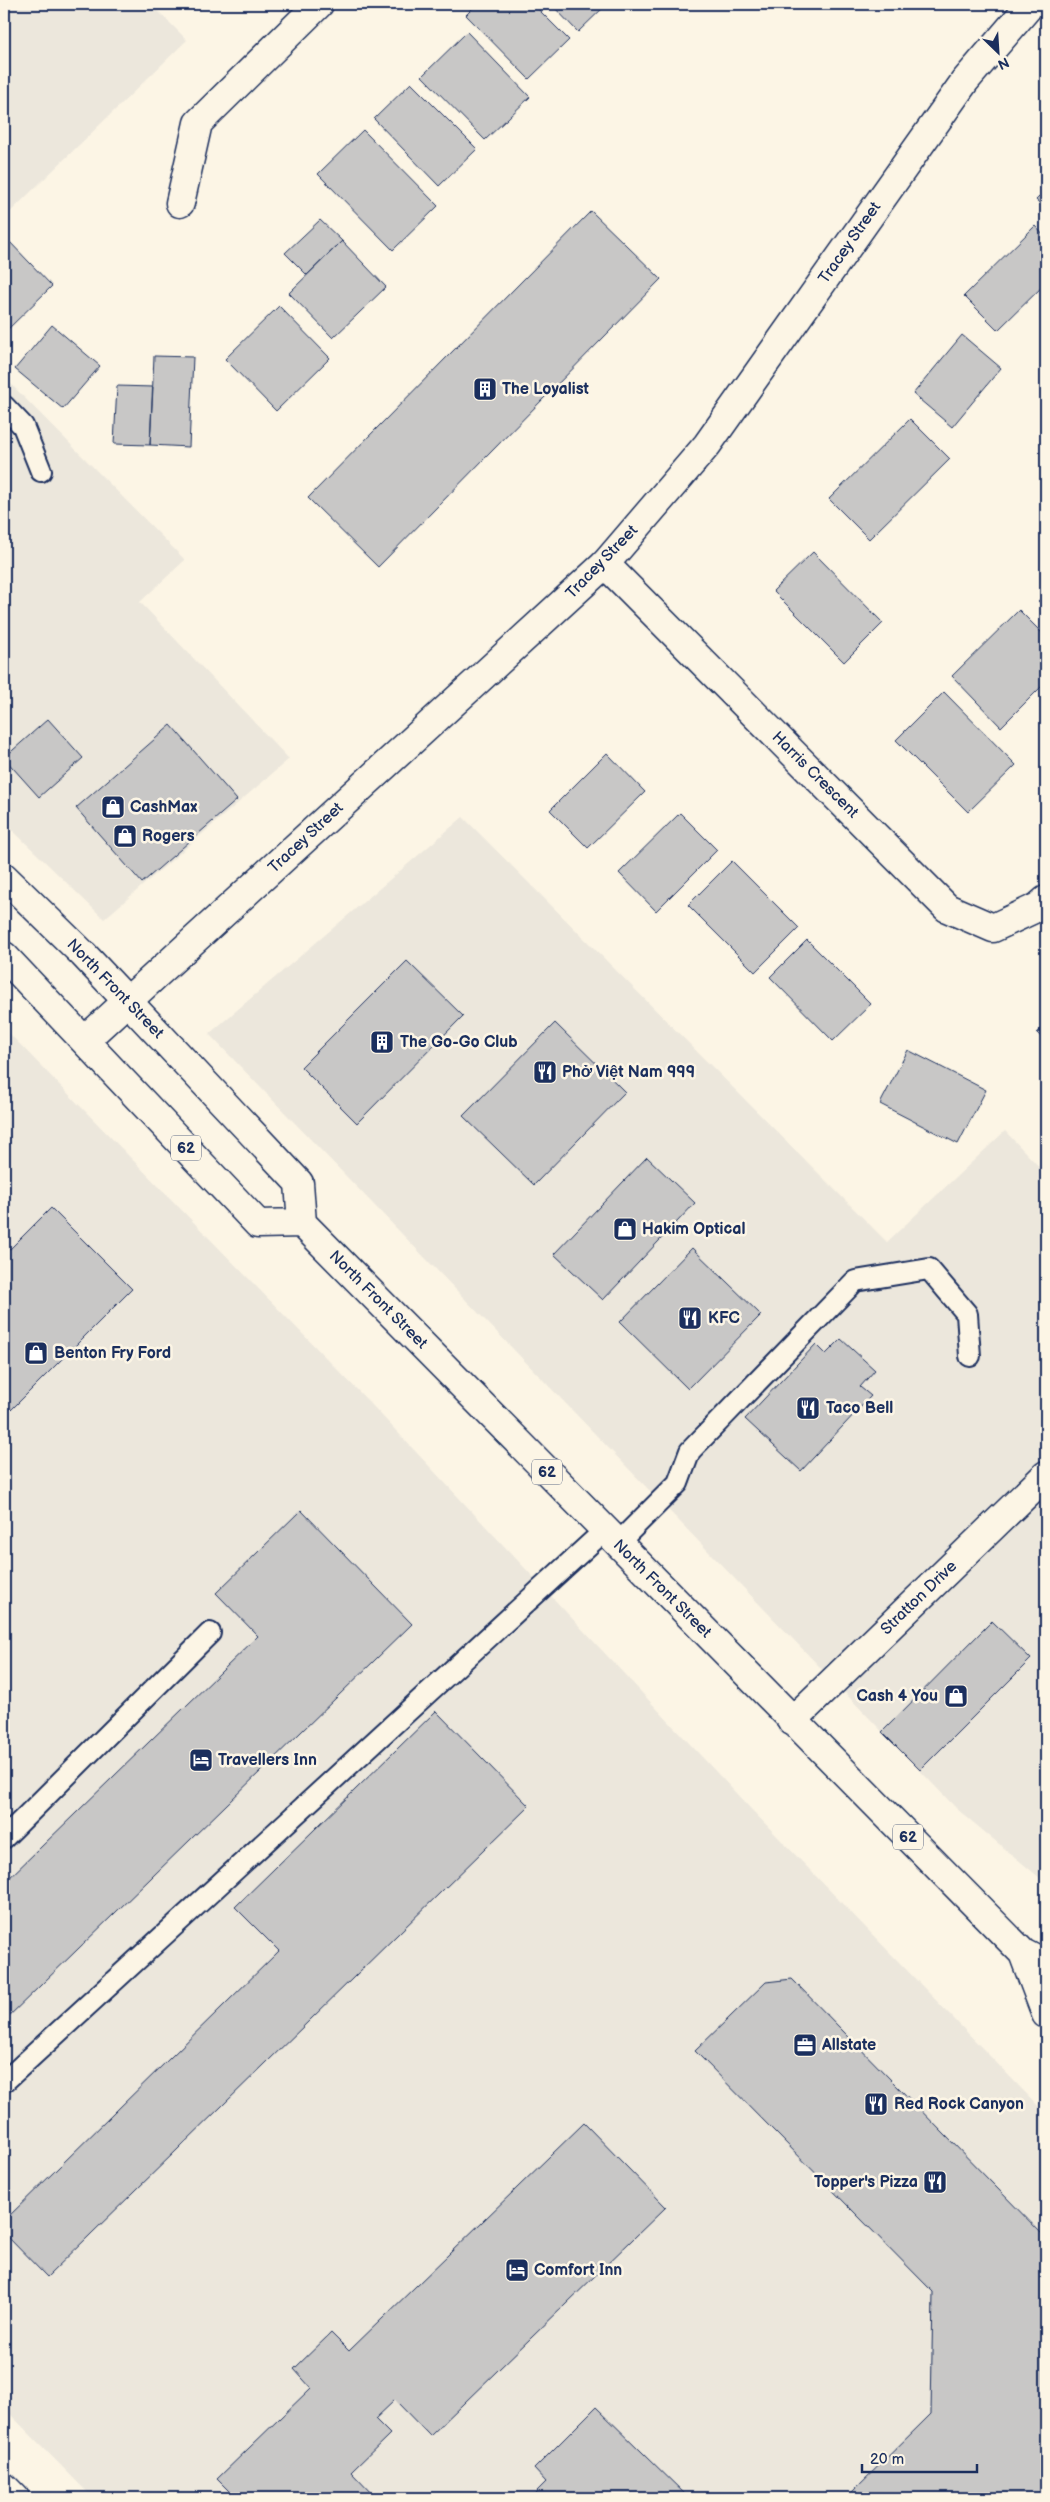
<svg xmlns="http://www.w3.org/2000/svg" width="1050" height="2502" font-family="'Balsamiq Sans',sans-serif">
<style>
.built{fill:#ece7dc}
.building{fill:#c8c7c6;stroke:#1b2f5e}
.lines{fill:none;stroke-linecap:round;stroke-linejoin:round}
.lane-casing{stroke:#1b2f5e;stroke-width:24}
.street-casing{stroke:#1b2f5e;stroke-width:31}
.secondary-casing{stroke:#1b2f5e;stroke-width:31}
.primary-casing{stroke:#1b2f5e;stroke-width:31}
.lane{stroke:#fcf5e5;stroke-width:20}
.street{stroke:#fcf5e5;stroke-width:28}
.secondary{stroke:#fcf5e5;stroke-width:28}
.primary{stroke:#fcf5e5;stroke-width:28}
.labels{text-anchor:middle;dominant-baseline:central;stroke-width:5;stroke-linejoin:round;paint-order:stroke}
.shield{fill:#fcf5e5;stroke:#5e6a86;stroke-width:1}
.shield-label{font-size:15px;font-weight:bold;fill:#1b2f5e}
.street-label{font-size:16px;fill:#1b2f5e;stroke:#fcf5e5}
.poi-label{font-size:16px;font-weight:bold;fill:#1b2f5e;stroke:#fcf5e5;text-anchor:start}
</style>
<rect width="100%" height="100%" fill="#fcf5e5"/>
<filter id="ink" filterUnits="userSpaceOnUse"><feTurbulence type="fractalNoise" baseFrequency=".02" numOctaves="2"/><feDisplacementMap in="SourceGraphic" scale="10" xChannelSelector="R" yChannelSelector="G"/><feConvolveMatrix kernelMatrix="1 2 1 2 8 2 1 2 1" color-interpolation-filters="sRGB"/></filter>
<g filter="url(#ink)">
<path class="built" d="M4,4H151L187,40L4,218Z
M4,377L185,560L140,602L289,759L104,919L4,822Z
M463,817L887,1242L1005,1131L1046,1174V1883L957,1809L209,1034Z
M4,1028L370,1403L749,1807L1046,2114V2498H93L4,2408Z"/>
<path class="building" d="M477,4H533L569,40L529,79L466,15Z
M551,4H607L578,32Z
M467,32L530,97L485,140L422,76Z
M411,83L477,149L439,186L374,119Z
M363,130L438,206L393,250L318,174Z
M1046,190V209L1036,200Z
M591,211L661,279L378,567L308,498Z
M320,220L342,241L307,275L285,253Z
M1035,226L1046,238V283L998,330L964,296Z
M8,240L52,286L4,333V245Z
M342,241L386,287L333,338L289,293Z
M279,306L330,358L276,411L225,359Z
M52,325L100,366L63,409L15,369Z
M962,335L1001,368L952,427L913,394Z
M154,356L193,357L189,447L150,445Z
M117,386L153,387L150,445L114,444Z
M910,419L950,459L869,539L829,499Z
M813,552L883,623L844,662L773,591Z
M1046,593V609L1038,601Z
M1019,610L1046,637V682L1001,727L952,676Z
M944,692L1016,765L968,812L896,740Z
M48,719L83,758L39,797L4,758Z
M171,725L237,800L142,883L76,808Z
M607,753L645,792L588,848L550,810Z
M680,813L717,850L656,911L619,873Z
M732,861L799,928L755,972L688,905Z
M807,940L871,1004L833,1041L770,977Z
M407,961L463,1016L357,1123L301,1067Z
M555,1023L625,1092L534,1185L463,1116Z
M1046,1025V1042L1037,1033Z
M908,1050L986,1090L958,1144L880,1104Z
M647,1157L695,1203L603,1300L554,1254Z
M51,1208L132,1289L4,1417V1255Z
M692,1248L761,1315L688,1389L620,1322Z
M841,1339L875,1370L860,1387L871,1396L801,1471L745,1419L816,1344L826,1354Z
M301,1510L412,1624L4,2021V1883L258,1636L216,1593Z
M992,1621L1031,1659L920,1770L882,1732Z
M436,1711L529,1806L47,2277L4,2233V2221L279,1951L235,1907Z
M792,1979L1046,2238V2485L1033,2498H846L931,2414L933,2292L695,2051L766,1982Z
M584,2123L666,2207L430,2436L395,2400L375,2419L390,2434L351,2472L376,2498H236L217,2479L311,2388L294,2369L331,2333L349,2351Z
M596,2407L689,2498H530L546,2482L534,2469Z"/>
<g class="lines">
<g class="lane-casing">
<path id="lane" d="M4,406L23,426L41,471
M617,1544L678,1483L690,1451L855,1281L929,1269L967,1314L970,1356
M4,1838L210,1633
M4,2082L604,1531"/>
</g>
<g class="street-casing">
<path id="street" d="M180,203L198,123L319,4
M605,564L947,908L993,928L1038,907L1046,900
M792,1721L1046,1475"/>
</g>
<g class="secondary-casing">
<path id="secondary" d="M85,1040L605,564L707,445L965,81L1031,4
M4,2487L15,2498"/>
</g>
<g class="primary-casing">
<path id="primary" d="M4,877L83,954L299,1183L302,1223L1023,1953L1046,1965
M4,956L258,1224L302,1223
M1023,1953L1046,2014"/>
</g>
<use href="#lane" class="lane"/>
<use href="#street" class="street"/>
<use href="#secondary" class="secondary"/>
<use href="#primary" class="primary"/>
</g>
</g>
<defs>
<g id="building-square" transform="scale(1.25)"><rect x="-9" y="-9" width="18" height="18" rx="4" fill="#1b2f5e" stroke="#fcf5e5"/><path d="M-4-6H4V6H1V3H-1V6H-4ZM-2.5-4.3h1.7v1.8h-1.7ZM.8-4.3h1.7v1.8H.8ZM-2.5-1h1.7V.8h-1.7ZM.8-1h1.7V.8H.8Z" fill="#fff"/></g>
<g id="shop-square" transform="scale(1.25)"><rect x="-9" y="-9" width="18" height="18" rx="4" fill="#1b2f5e" stroke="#fcf5e5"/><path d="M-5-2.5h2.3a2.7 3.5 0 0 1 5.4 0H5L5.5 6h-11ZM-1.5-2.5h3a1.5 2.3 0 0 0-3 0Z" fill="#fff"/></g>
<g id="restaurant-square" transform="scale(1.25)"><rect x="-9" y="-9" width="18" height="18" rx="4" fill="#1b2f5e" stroke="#fcf5e5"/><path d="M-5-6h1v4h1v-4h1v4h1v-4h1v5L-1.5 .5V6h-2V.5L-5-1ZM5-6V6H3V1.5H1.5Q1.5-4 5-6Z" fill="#fff"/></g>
<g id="hotel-square" transform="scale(1.25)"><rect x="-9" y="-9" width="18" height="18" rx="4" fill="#1b2f5e" stroke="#fcf5e5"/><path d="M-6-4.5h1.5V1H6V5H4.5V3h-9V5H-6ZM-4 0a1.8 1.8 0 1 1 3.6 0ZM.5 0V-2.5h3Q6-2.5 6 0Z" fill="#fff"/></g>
<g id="office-square" transform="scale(1.25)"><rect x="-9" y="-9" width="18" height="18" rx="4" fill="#1b2f5e" stroke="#fcf5e5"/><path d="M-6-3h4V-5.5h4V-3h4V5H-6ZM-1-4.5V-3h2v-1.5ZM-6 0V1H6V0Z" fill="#fff"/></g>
</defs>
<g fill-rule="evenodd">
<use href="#building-square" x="485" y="389"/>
<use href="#shop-square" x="113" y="807"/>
<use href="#shop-square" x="125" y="836"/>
<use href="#building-square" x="382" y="1042"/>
<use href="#restaurant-square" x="545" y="1072"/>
<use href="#shop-square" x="625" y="1229"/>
<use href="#restaurant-square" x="690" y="1318"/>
<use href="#shop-square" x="36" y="1353"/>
<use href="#restaurant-square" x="808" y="1408"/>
<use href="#shop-square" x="956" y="1696"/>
<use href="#hotel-square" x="201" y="1760"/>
<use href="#office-square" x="805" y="2045"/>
<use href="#restaurant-square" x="876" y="2104"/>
<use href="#restaurant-square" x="935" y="2182"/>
<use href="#hotel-square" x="517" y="2270"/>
</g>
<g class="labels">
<g class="shield">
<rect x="171" y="1135.5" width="30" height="25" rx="4"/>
<rect x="532" y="1459.5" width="30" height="25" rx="4"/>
<rect x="893" y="1824.5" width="30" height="25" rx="4"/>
</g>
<g class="shield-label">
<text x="186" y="1148">62</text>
<text x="547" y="1472">62</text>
<text x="908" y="1837">62</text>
</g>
<g class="street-label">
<text transform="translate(850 243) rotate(-55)">Tracey Street</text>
<text transform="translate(602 562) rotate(-46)">Tracey Street</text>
<text transform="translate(815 775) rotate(45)">Harris Crescent</text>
<text transform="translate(306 838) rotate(-43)">Tracey Street</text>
<text transform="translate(115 989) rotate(46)">North Front Street</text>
<text transform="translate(378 1300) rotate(45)">North Front Street</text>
<text transform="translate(662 1589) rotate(45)">North Front Street</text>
<text transform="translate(919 1598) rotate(-44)">Stratton Drive</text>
</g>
<g class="poi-label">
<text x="502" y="389">The Loyalist</text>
<text x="130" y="807">CashMax</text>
<text x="142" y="836">Rogers</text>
<text x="400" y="1042">The Go-Go Club</text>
<text x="562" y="1072">Phở Việt Nam 999</text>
<text x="642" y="1229">Hakim Optical</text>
<text x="708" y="1318">KFC</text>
<text x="54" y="1353">Benton Fry Ford</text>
<text x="826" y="1408">Taco Bell</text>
<text x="938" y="1696" text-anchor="end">Cash 4 You</text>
<text x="218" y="1760">Travellers Inn</text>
<text x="822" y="2045">Allstate</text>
<text x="894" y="2104">Red Rock Canyon</text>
<text x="918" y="2182" text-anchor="end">Topper's Pizza</text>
<text x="534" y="2270">Comfort Inn</text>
</g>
</g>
<rect width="1050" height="2502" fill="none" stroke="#fcf5e5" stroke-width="20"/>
<rect x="10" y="10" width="1030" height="2482" fill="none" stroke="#1b2f5e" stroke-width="2" filter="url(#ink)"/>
<g transform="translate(998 52) rotate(155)" stroke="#fcf5e5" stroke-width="4" paint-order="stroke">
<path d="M0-4L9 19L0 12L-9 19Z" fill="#1b2f5e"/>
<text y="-8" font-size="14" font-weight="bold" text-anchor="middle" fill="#1b2f5e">N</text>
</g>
<path d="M862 2464v8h115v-8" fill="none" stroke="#1b2f5e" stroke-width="2.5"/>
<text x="870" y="2464" font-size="15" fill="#1b2f5e" stroke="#fcf5e5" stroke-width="4" paint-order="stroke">20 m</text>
</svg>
